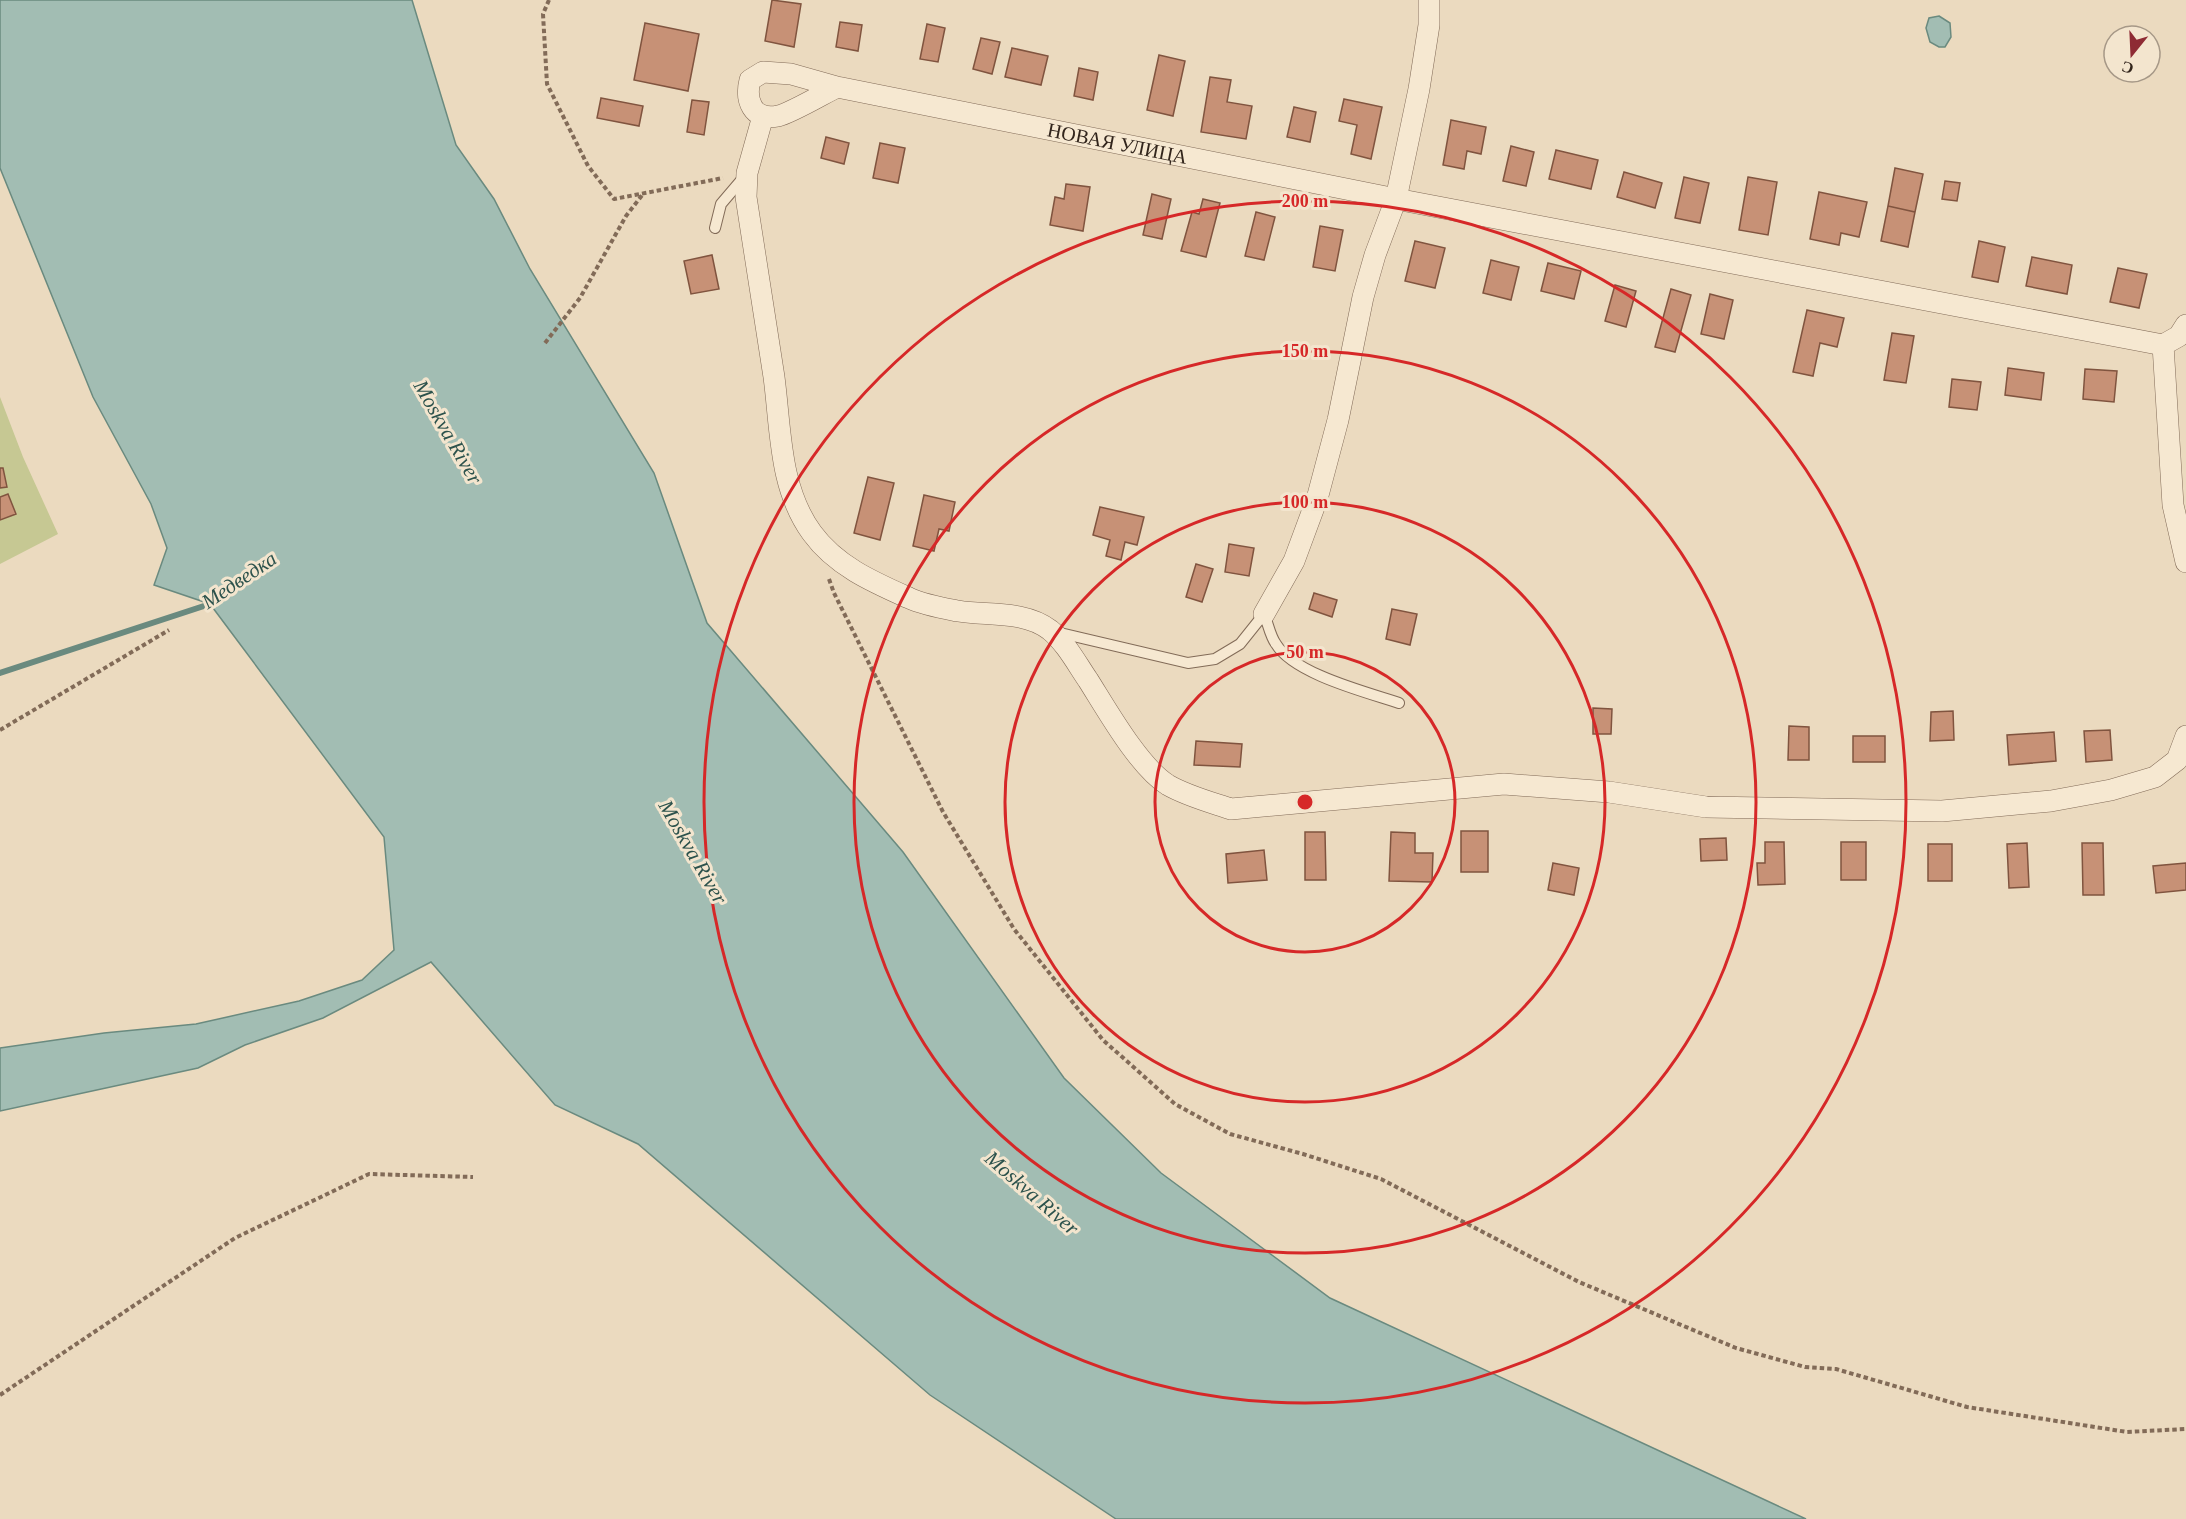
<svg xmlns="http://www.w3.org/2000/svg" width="2186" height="1519" font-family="'Times New Roman',serif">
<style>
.green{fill:#c6c893}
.water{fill:#a2bdb3;stroke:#6a8a7f;stroke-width:1.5}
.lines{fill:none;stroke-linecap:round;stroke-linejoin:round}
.stream{stroke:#6a8a7f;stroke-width:6}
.building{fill:#c79176;stroke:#80543f;stroke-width:1.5}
.lane-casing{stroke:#826b58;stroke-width:12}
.street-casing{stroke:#826b58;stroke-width:22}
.path{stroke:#826b58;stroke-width:4;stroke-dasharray:4.5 3;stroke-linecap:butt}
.lane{stroke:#f6e8d1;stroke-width:10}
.street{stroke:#f6e8d1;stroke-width:21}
.ring{fill:none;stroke:#d62828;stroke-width:3}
.labels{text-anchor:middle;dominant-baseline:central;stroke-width:6;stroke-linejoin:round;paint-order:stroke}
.street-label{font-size:20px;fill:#32251c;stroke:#f3e5ce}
.water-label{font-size:21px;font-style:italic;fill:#2c524c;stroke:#f3e5ce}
.centre{fill:#d62828;stroke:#f3e5ce;stroke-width:3}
.ring-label{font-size:18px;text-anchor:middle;font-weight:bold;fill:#d62828;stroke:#f3e5ce;stroke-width:6;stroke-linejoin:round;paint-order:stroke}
</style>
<rect width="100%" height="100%" fill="#ebdabf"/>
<path class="green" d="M0,397L23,457L58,534L0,564Z"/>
<path class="water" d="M0,0H412L456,145L494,199L530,269L654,473L707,623L903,852L1064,1078L1161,1173L1330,1298L1806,1519H1116L930,1395L638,1144L555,1105L431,962L323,1018L245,1045L198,1068L0,1111V1048L104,1033L196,1024L299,1001L362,980L394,950L384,837L210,604L154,585L167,548L151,504L93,397L0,168Z
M1939,16L1950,23L1951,37L1945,47H1939L1930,42L1926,28L1929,18Z"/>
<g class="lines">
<path class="stream" d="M0,673L210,604"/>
</g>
<path class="building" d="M772,0L801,4L794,47L765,41Z
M840,22L862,25L858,51L836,47Z
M645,23L699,34L688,91L634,80Z
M927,24L945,28L938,62L920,59Z
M981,38L1000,42L992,74L973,69Z
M1012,48L1048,56L1041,85L1005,77Z
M1159,55L1185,61L1173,116L1147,110Z
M1079,68L1098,72L1093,100L1074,96Z
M1210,77L1231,80L1227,102L1252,106L1246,139L1201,132Z
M601,98L643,106L639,126L597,118Z
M1344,99L1382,107L1371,159L1351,154L1357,125L1339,121Z
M692,100L709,102L704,135L687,132Z
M1294,107L1316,112L1310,142L1287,137Z
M1451,120L1486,127L1481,154L1467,151L1464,169L1443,165Z
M826,137L849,143L844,164L821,158Z
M880,143L905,148L898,183L873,178Z
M1511,146L1534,152L1526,186L1503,181Z
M1556,150L1598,160L1591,189L1549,179Z
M1895,168L1923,174L1915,212L1888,206Z
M1624,172L1662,183L1655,208L1617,197Z
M1684,177L1709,183L1700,223L1675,218Z
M1748,177L1777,182L1768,235L1739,230Z
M1945,181L1960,183L1957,201L1942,199Z
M1066,184L1090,187L1083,231L1050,225L1055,197L1064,199Z
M1819,192L1867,202L1859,237L1841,233L1839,245L1810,239Z
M1152,194L1171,199L1162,239L1143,235Z
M1203,199L1220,203L1206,257L1181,251L1192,212L1199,214Z
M1888,206L1915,212L1908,247L1881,241Z
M1256,212L1275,217L1264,260L1245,256Z
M1320,226L1343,230L1335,271L1313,267Z
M1415,241L1445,248L1435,288L1405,281Z
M1979,241L2005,247L1998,282L1972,277Z
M712,255L719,289L691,294L684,261Z
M2032,257L2072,265L2067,294L2026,286Z
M1491,260L1519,267L1511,300L1483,293Z
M1548,263L1581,271L1574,299L1541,291Z
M2118,268L2147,274L2139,308L2110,302Z
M1615,285L1636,291L1626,327L1605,321Z
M1671,289L1691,295L1675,352L1655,347Z
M1710,294L1733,300L1724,339L1701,334Z
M1807,310L1844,318L1837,347L1820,343L1813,376L1793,372Z
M1892,333L1914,336L1906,383L1884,380Z
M2008,368L2044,373L2041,400L2005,395Z
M2085,369L2117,371L2114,402L2083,399Z
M1952,379L1981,382L1977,410L1949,407Z
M0,468H3L7,487L0,488Z
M868,477L894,483L880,540L854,533Z
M8,494L16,514L0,520V497Z
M924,495L955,502L949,531L939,529L934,551L913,546Z
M1100,507L1144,517L1137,545L1125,542L1121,560L1106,556L1110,540L1093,535Z
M1229,544L1254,548L1249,576L1225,572Z
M1196,564L1213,569L1202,602L1186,597Z
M1314,593L1337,600L1332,617L1309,609Z
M1392,609L1417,614L1410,645L1386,639Z
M1593,708L1612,709L1611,734H1593Z
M1953,711L1954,740L1930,741L1931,712Z
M1789,726L1809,727V760H1788Z
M2110,730L2112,760L2086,762L2084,731Z
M2054,732L2056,761L2009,765L2007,735Z
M1853,736H1885V762H1853Z
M1196,741L1242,744L1240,767L1194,765Z
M1461,831H1488V872H1461Z
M1305,832H1325L1326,880H1305Z
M1391,832L1415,833V853H1433L1432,882L1389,881Z
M1726,838L1727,860L1701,861L1700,839Z
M1765,842H1784L1785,884L1758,885L1757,863H1765Z
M1841,842H1866V880H1841Z
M2027,843L2029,887L2009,888L2007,844Z
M2082,843H2103L2104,895H2083Z
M1928,844H1952V881H1928Z
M1264,850L1267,880L1228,883L1226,854Z
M1553,863L1579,868L1574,895L1548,890Z
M2186,863V890L2156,893L2153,866Z"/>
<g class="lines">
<g class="lane-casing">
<path id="lane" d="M715,228L721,204L744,177
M1056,632L1188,663L1215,659L1240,644L1264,614C1268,623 1270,636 1276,644C1294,674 1366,692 1399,703"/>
</g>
<g class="street-casing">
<g id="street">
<path id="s1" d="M837,87C823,94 791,113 778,116C752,121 745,100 750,80L763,72L791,74L837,87L1396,199L2163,345"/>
<path d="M763,116L747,173L746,197C755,257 765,317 774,377C781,430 779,488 812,533C836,566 873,582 909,598C924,605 942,608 958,611C987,616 1024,610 1050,630C1066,643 1077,664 1088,680C1107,710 1139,767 1168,785C1187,796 1210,802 1231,809L1504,784L1609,792L1706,807L1942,811L2051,801L2111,790L2155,777L2177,760L2186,736"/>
<path d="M2163,345L2173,505L2186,562"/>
<path d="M2163,345L2179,336L2186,325"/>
<path d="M1264,614L1294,561L1317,499L1338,420L1363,297L1375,255L1396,199L1419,89L1429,25V0"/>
</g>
</g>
<path class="path" d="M549,0L543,14L547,84L588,166L614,199L723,178
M545,343L580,298L626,216L643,194
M829,579L834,593L943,812L1014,929L1103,1040L1175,1104L1230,1134L1303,1154L1381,1179L1579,1282L1736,1348L1805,1367L1836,1369L1967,1407L2127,1432L2186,1429
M0,730L169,630
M0,1395L235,1238L369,1174L473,1177"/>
<use href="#lane" class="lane"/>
<use href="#street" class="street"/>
</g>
<g class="ring">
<circle cx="1305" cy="802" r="150"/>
<circle cx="1305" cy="802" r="300"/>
<circle cx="1305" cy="802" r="451"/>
<circle cx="1305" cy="802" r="601"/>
</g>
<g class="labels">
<g class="street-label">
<text stroke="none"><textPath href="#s1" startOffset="500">НОВАЯ УЛИЦА</textPath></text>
</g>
<g class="water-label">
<text transform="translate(448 432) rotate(60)">Moskva River</text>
<text transform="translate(239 580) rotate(-34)">Медведка</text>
<text transform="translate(693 852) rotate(60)">Moskva River</text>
<text transform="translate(1032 1193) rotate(41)">Moskva River</text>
</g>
</g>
<circle cx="1305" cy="802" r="9" class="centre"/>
<g class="ring-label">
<text x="1305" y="207">200 m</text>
<text x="1305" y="357">150 m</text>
<text x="1305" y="508">100 m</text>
<text x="1305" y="658">50 m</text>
</g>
<g transform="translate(2132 54) rotate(198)"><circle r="28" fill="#f3e5ce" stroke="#a69887" stroke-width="1.5"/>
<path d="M0-4.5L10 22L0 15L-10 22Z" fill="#8e2b34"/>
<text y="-9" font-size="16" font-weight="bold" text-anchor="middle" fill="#32251c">С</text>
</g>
</svg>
